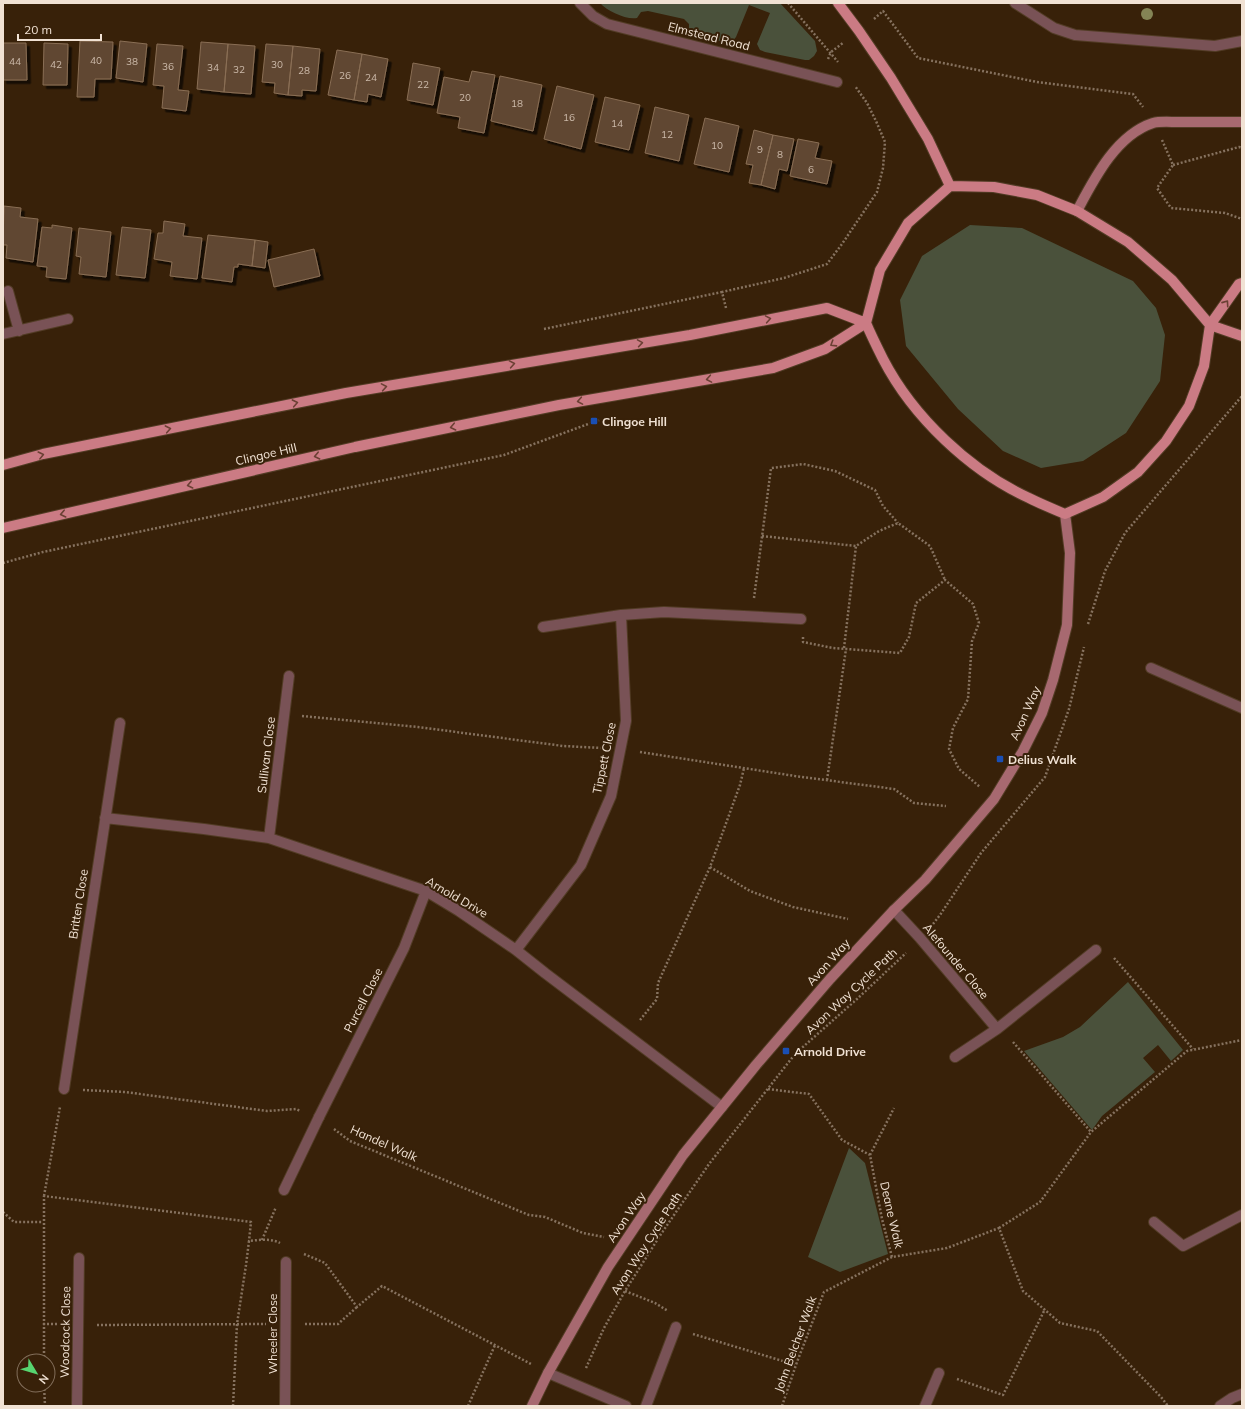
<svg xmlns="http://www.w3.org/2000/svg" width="1245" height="1409" font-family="Mulish,sans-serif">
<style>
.green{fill:#4a513b}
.building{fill:#614730;stroke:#896e55;filter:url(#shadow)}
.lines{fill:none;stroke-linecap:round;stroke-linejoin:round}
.lane-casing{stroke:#523c25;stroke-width:12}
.street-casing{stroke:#523c25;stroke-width:12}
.secondary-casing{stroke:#523c25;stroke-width:12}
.primary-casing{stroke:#523c25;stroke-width:12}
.path{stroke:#86725f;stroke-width:2.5;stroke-dasharray:2 2;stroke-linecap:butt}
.lane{stroke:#795256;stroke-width:10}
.street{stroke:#795256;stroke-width:10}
.secondary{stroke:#a76970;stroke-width:10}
.primary{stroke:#cb7b84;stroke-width:10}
.tree{fill:#848455}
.oneway{stroke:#6b4034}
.transit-dot{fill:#1a4fb4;stroke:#382109;stroke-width:1.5}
.labels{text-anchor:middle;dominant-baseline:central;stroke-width:4;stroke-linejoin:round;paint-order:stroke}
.number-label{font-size:10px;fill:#cdbbab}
.street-label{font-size:12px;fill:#f1e2d4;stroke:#382109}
.poi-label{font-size:12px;font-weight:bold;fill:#f1e2d4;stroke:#382109;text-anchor:start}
</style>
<defs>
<filter id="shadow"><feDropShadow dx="3.5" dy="3.5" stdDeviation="0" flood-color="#0009"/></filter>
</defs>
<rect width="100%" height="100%" fill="#382109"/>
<path class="green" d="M600,3H780L815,41L817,51L814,56L809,60H805L765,52L760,50L757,44L770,13L749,5L736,37L732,42L727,43L693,34L689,32V24L684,19L648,11L641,12L637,18C626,20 607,11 600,3Z
M970,225L1022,228L1133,281L1156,308L1165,335L1160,381L1126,433L1083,461L1041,468L1003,451L958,409L906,346L900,300L922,256Z
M1128,982L1183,1050L1171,1061L1158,1045L1143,1058L1155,1072L1102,1116L1092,1130L1024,1051L1063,1037L1080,1027Z
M849,1148L865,1163L888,1254L840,1272L808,1257Z"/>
<path class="building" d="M80,41L113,42L111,79H95L94,97H77Z
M120,41L147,44L143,82L116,78Z
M201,42L228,44L224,92L197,89Z
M3,43H26L27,80H3Z
M44,43L68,44L67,85H43Z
M157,44L183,46L178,90L189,91L186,111L162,108L164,86L153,85Z
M228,44L255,46L251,94L224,92Z
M266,44L293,46L288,95L274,93L275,83L262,82Z
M293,46L320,49L316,91L302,90V96L288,95Z
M337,50L362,54L354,100L328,95Z
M362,54L388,59L381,97L368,94L367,102L354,100Z
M413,63L440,68L433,105L407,100Z
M472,71L495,75L484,133L458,128L460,117L437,113L444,77L469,82Z
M500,76L542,85L533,131L491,121Z
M557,86L594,95L581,149L544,139Z
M605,97L640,105L629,150L595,142Z
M655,107L689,115L679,161L645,153Z
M705,118L739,126L729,172L694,164Z
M754,130L773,135L761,185L749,183L753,165L746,164Z
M773,135L794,139L787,171L779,169L775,189L761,185Z
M798,139L819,143L815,158L832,161L827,184L790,176Z
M4,206L21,208L20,217L38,219L33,262L6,258L7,245H3Z
M164,221L185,224L183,236L202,238L197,279L170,276L172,262L154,259L158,233H163Z
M52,225L72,228L66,279L46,277L47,267L37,266L42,227L52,228Z
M122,227L151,230L145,278L116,275Z
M79,228L111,232L106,277L79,274L81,257L76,256Z
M208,235L255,240L252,266L238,264V267H234L232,282L202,278Z
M255,240L268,242L265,268L252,266Z
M314,249L320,276L274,287L268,260Z"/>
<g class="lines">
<g class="lane-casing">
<path id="lane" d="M1015,3L1054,28L1075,35L1215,46L1242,41
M284,1190L319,1117"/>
</g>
<g class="street-casing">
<path id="street" d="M580,3L593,16L607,24L837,82
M8,291L19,331
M3,334L68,319
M621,615L664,612L801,619
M1151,668L1242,708
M105,818L204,829L269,838L426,891L459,911L516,950L545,973L722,1107
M269,838L289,676
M894,910L920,938L997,1029L955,1057
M516,950L581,865L611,796L626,721L621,615L543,627
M997,1029L1096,950
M64,1089L120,723
M319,1117L404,948L426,891
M1154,1222L1183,1246L1242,1215
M548,1373L626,1406
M77,1406L79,1258
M285,1406L286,1262
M646,1406L676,1327
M925,1406L939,1373
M1220,1406L1232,1398L1242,1394"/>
</g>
<g class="secondary-casing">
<path id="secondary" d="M1077,211C1094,179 1116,135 1153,123C1160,121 1170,122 1178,122C1199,122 1221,122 1242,122
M532,1406L548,1373L608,1267L683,1155L756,1065L830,979L894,910L925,880L994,799L1023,751L1042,713L1053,680L1067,625L1070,553L1065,514"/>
</g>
<g class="primary-casing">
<path id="primary" d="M838,3L859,31L891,78L928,139L950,186
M1210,325L1172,280L1128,242L1077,211L1037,195L994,187L950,186L908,223L880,270L866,323C871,335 877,347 883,359C913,417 970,471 1029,498C1041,504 1053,509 1065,514L1103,497L1138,472L1166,441L1189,406L1204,366L1210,325L1239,284L1242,283
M1210,325L1242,336
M3,465L43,454L346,393L690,335L827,308L866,323
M3,528L355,447L559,405L773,368L825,349L866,323"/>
</g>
<path class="path" d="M788,3L838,62
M874,19L883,11L918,58L1037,82L1133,94L1143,107
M828,59L831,52L843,43
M1162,140L1173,165L1157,188L1171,208L1225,213L1242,219
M1173,165L1239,147L1242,148
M726,308L722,292L784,278L827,264L842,244L877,192L883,168L885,142L876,121L867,103L855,86
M544,329L722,292
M762,536L856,546
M3,563L43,552L504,455L599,420
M754,598L771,468L803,464L835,471L875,490L883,506L898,523
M1088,624L1105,571L1125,533L1242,396
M803,637V642L833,648L900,653L909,637L916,603L945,580L973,604L979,623L972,641L968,699L953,728L949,749L959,769L980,787
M844,648L856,546L879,531L898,523L930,546L945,580
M302,716L418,727L563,746L602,748
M640,752L795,776L894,789L914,803L946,806
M827,780L846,649
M710,867L750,891L793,907L848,919
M933,924L940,915L981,853L1045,777L1069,709L1084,647
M1114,958L1193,1049
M640,1020L657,999L658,983L710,867L740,785L744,768
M1013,1042L1091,1132
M768,1089L809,1094L842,1140L870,1155L882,1219L892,1257L947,1248L999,1228L1023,1291L1060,1323L1097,1331L1161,1397L1168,1406
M83,1090L125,1092L267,1111L296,1109L300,1111
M334,1129L350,1141L529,1215L545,1217L583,1233L604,1237
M870,1155L894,1108
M44,1196L60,1107
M3,1212L14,1222H43
M999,1228L1040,1202L1091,1132L1187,1051L1242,1040
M262,1240L276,1207
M304,1254L325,1263L357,1307L382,1286L531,1364
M625,1291L655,1303L668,1311
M43,1324H58
M305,1324H338L357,1307
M97,1325L266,1324
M693,1334L796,1365
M44,1361V1196L251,1222L249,1241
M586,1368L604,1328L625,1291L661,1234L709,1164L795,1054L857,999L906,953
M957,1379L1003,1395L1045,1309
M44,1385L45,1406
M233,1406L237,1324L246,1265L249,1241C259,1240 270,1238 280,1243
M468,1406L495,1345
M782,1406L797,1362L824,1292L892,1257"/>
<use href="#lane" class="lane"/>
<use href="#street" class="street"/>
<use href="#secondary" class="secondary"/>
<use href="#primary" class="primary"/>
</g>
<circle class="tree" cx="1147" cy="14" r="6"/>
<defs><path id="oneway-chevron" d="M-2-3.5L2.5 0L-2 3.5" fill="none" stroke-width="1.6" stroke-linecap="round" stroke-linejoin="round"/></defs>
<g class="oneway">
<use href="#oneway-chevron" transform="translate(1226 303) rotate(-55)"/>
<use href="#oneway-chevron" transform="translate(768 319) rotate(-10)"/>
<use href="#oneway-chevron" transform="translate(640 343) rotate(-9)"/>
<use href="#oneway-chevron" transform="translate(833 344) rotate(148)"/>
<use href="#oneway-chevron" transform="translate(512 364) rotate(-10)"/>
<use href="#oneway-chevron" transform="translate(709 379) rotate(170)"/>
<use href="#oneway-chevron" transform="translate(384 387) rotate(-10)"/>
<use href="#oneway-chevron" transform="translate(580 401) rotate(170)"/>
<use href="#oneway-chevron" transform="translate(295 403) rotate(-11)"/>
<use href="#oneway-chevron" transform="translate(453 427) rotate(168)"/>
<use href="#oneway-chevron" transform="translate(168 429) rotate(-11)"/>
<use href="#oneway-chevron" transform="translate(41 455) rotate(-14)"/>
<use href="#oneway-chevron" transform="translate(317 456) rotate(167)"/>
<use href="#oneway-chevron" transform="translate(190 485) rotate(167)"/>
<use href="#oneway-chevron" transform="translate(63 514) rotate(167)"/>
</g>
<g class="transit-dot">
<rect x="590" y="417" width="8" height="8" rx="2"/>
<rect x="996" y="755" width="8" height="8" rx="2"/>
<rect x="782" y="1047" width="8" height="8" rx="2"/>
</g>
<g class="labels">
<g class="number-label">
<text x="96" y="60">40</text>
<text x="15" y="61">44</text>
<text x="132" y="61">38</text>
<text x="56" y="64">42</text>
<text x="277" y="64">30</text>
<text x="168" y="66">36</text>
<text x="213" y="67">34</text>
<text x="239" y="69">32</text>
<text x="304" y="70">28</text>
<text x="345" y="75">26</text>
<text x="371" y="77">24</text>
<text x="423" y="84">22</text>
<text x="465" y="97">20</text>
<text x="517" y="103">18</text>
<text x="569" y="117">16</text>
<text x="617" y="123">14</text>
<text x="667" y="134">12</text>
<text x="717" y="145">10</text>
<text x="760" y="149">9</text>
<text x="780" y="154">8</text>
<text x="811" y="169">6</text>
</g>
<g class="street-label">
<text transform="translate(709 36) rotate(14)">Elmstead Road</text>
<text transform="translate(266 454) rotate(-13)">Clingoe Hill</text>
<text transform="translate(1025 713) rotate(-66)">Avon Way</text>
<text transform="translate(266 755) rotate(-83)">Sullivan Close</text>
<text transform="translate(604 758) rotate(-78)">Tippett Close</text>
<text transform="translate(457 897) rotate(30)">Arnold Drive</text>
<text transform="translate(78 904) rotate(-81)">Britten Close</text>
<text transform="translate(956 961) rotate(50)">Alefounder Close</text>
<text transform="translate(828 962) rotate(-48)">Avon Way</text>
<text transform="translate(851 991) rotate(-43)">Avon Way Cycle Path</text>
<text transform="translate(363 1000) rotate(-63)">Purcell Close</text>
<text transform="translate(384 1143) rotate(24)">Handel Walk</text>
<text transform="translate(892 1215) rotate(77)">Deane Walk</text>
<text transform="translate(626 1217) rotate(-56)">Avon Way</text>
<text transform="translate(646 1243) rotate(-57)">Avon Way Cycle Path</text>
<text transform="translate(65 1332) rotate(-89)">Woodcock Close</text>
<text transform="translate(272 1334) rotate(-90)">Wheeler Close</text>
<text transform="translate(795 1344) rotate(-70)">John Belcher Walk</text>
</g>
<g class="poi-label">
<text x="602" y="421">Clingoe Hill</text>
<text x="1008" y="759">Delius Walk</text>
<text x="794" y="1051">Arnold Drive</text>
</g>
</g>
<rect width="1245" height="1409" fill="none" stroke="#f1e2d4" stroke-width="8"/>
<g transform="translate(36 1373) rotate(128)"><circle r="19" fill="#382109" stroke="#826e5a"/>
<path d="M0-3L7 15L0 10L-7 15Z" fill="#57d570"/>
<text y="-6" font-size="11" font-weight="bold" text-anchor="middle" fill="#f1e2d4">N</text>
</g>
<path d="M18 34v6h83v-6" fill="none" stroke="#f1e2d4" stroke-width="2"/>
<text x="24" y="34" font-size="12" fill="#f1e2d4" stroke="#382109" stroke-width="3" paint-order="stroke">20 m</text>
</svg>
